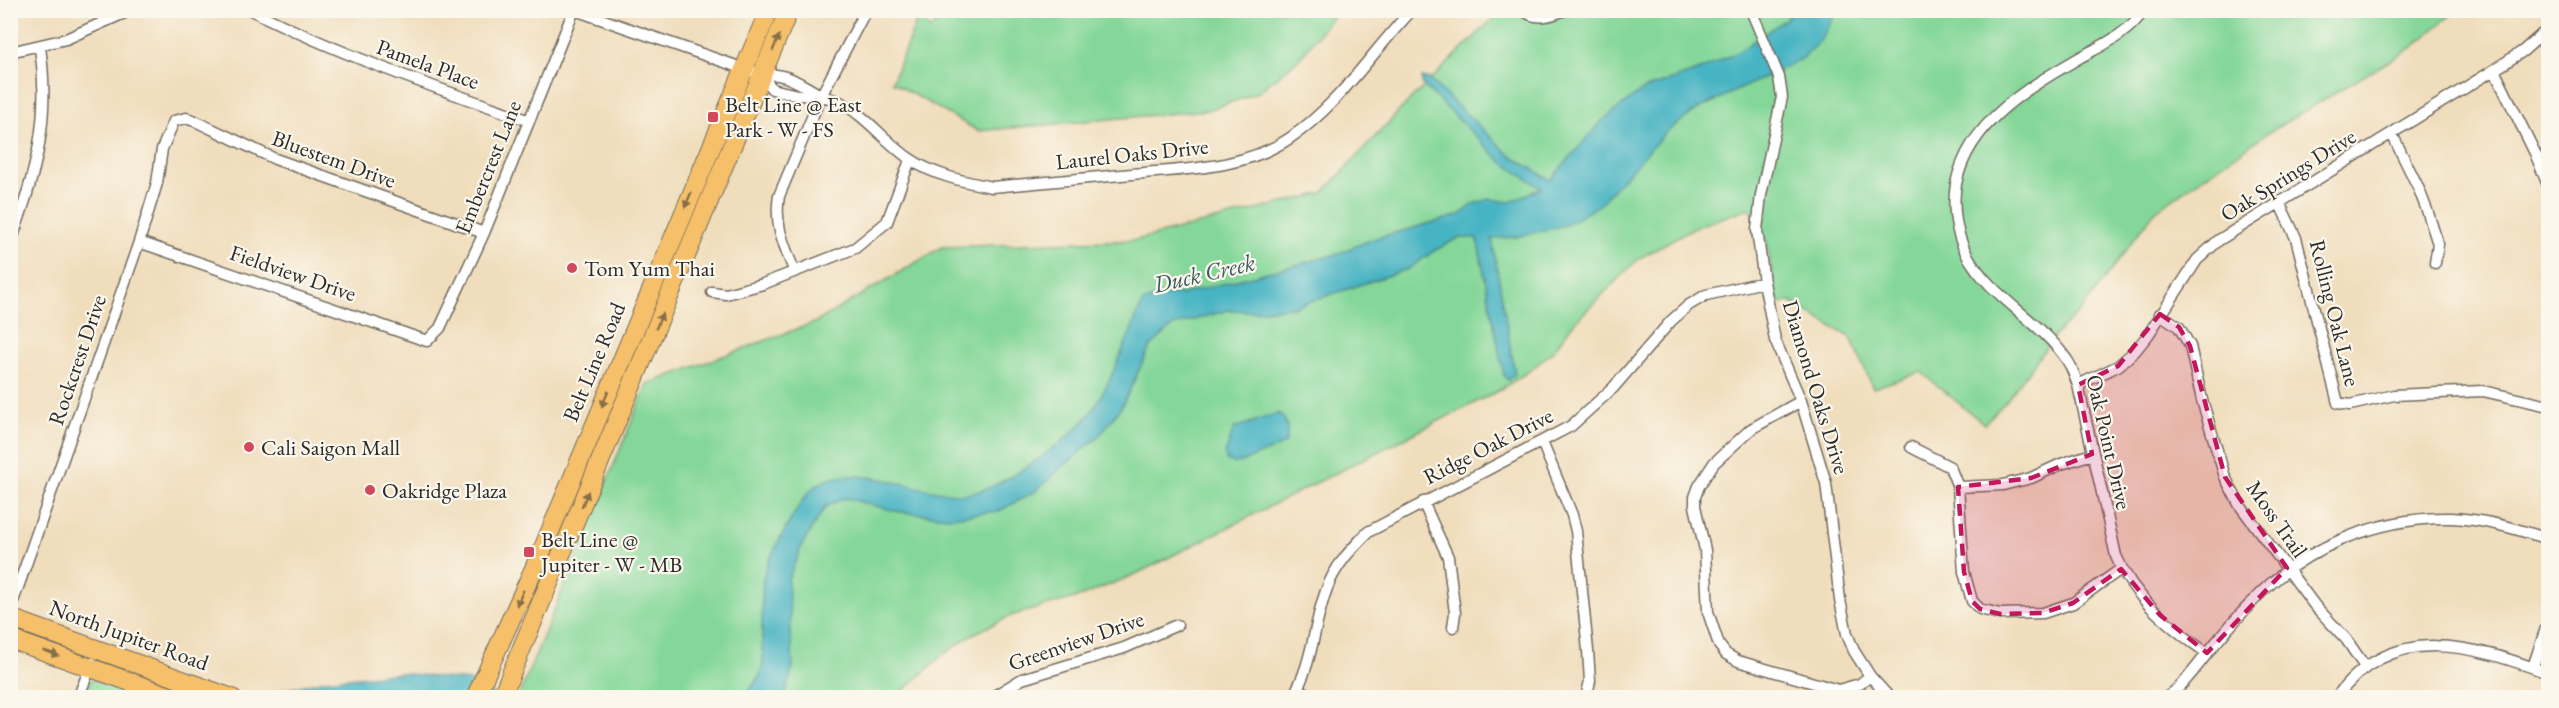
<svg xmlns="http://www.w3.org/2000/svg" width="2559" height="708" font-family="'EB Garamond',serif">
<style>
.green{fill:#84d799;stroke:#588162;stroke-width:1.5}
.water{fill:#47b4c3;stroke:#397077;stroke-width:1.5}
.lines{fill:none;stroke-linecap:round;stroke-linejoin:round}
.street-casing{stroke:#70695e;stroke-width:13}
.primary-casing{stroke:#70695e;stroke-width:20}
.street{stroke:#fff;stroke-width:10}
.primary{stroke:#f6c06b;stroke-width:18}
.oneway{fill:#866e48}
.marked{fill:#c2185b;fill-opacity:0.2;stroke:#c2185b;stroke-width:4.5;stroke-dasharray:12 8;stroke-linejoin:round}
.poi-dot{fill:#d1495b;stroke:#fbf7ec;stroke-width:2}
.labels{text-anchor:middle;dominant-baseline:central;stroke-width:4.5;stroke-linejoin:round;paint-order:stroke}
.street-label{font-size:22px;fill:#2b2b2b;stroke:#fbf7ec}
.poi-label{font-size:22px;fill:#2b2b2b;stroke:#fbf7ec;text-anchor:start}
.water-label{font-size:24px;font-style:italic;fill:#355b60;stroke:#fbf7ec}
</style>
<rect width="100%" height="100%" fill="#fbf7ec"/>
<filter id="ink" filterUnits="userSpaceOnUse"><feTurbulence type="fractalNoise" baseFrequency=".0167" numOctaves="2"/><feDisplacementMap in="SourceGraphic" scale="12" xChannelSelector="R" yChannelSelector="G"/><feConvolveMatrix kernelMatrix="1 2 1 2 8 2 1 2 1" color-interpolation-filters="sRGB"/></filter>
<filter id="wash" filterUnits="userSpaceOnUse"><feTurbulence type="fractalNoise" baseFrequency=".008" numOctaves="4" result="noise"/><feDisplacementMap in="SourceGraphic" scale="24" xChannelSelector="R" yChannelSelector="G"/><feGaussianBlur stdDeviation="1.35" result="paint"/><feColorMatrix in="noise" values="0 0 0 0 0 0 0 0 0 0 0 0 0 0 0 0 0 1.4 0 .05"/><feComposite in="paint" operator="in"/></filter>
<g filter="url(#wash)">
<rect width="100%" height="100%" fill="#f0ddbc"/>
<path class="green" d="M1061,10H1337V11L1299,59L1257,93L1209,110L978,131L892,82L920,12L929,29L944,18Z
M1501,11H2455L2413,47L2266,134L2155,211L2083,308L2056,334L2007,400L1984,424L1921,372L1873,388L1851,338L1791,302L1777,303L1767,243L1749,208L1693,228L1638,259L1572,325L1554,350L1531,370L1496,392L1138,573L1082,596L1013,615L971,635L943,655L896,697L518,698L647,384L816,322L942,247L1136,240L1323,193L1402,108Z
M92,679L145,697L82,698Z"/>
<path class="water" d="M1794,11H1837L1820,41L1802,59L1698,109L1665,133L1598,206L1565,225L1516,237L1492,239L1515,374L1508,380L1504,376L1477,238H1458L1434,251L1408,269L1293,307L1253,311L1228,310L1173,326L1150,347L1122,406L1100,435L1033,493L999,511L950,517L900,512L845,498L825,507L803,543L788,580L793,667L785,694L780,697L741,698C750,690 759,681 762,669C764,662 762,653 762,646C763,624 761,600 763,578C765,563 799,503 810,491C844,455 920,495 963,494C997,493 1058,447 1082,423C1105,401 1129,333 1143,302L1161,295H1179L1334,255L1373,239L1460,215L1474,204L1489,199L1510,202L1541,188L1502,162L1422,84V78H1428L1509,154L1550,180L1602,121L1644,89L1698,71L1736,53L1786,19Z
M1279,413C1288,421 1289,433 1285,444L1242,462L1234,463L1226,460L1225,454L1234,428Z
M402,673L470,681L498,697L251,698L325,680Z"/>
</g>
<g filter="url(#ink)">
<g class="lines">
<g class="street-casing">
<path id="street" d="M251,10C340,55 434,87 527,120
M575,10L762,75C788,72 799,84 821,95C826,98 833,99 838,101C866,115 885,142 910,159C933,175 965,182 992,187C1039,183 1086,178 1132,174C1185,169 1245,169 1290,138C1339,105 1371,53 1412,10
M1523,10C1536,21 1551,16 1565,10
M1751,10L1779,77L1782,97L1761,195L1757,230L1764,282L1775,340L1801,401L1826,483L1840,600L1847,634L1854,651L1870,676L1890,698
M2144,10C2128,34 2103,45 2079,58C2029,87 1968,122 1956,184C1952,207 1956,234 1967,255C1991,298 2040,320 2067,360C2072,367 2075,377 2078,385L2116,556C2133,597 2171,628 2207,653
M10,52L66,39L131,10
M2494,70L2535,153L2548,185
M762,75L772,89L798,95L821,96
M2392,134L2418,187L2428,213L2438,244L2435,263
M2279,202L2296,238L2338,403L2350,405L2394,395L2483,391L2548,406
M139,242L427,341L440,328L484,233L574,10
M10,245C35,173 51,123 40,47
M794,270C784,245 774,224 779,196L821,96L866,10
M712,292L726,294L763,284L855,248L887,222L910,160
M2160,314L2179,327L2190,346L2202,400L2225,477L2239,504L2315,606L2346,639L2365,667
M2078,385L2118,366L2135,351L2148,335L2197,260L2219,240L2494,70L2523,51L2548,29
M1801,401L1751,429L1714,463L1699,486L1695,497V506L1705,550L1708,612L1719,645L1726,654L1738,661L1838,690L1860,684L1870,676
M1542,442L1572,515L1576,531L1588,651L1590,681L1586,698
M1911,447L1950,467L1958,487L1964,572L1972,601L1980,609L2000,614L2043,613L2073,603L2121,569
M1958,487L2003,485L2031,478L2061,464L2092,454
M1423,502L1448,557L1455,613L1453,627
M10,610L139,242L157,183L162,149L174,121L186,118L195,121L275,159L484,233
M2533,667L2548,622
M1297,689L1317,698
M78,698L92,663
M991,698L1022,679L1124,648L1177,625
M1292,698C1316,660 1313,613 1333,575C1342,558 1355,546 1368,532L1571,426L1613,388L1671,321L1689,305L1706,295L1764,282
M2166,698C2182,687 2194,670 2206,655C2220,637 2236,619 2251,603C2301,548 2377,517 2451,518C2484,519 2517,529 2548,539
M2336,698C2392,620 2474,646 2548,673"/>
</g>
<g class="primary-casing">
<path id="primary" d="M10,618L232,698
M10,639L175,698
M475,698L541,553L769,10
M501,698L789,10"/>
</g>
<use href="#street" class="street"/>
<use href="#primary" class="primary"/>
</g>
<defs><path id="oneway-solid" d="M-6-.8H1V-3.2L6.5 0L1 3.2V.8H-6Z" transform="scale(1.5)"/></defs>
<g class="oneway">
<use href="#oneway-solid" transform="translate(776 43) rotate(-67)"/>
<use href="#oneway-solid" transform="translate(688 200) rotate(113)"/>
<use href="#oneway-solid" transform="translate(659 321) rotate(-68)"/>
<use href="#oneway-solid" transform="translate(605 399) rotate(113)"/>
<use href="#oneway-solid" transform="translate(585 499) rotate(-67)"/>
<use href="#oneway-solid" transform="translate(520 598) rotate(114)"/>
<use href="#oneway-solid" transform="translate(51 653) rotate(19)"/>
</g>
</g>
<path class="marked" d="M2160,314L2179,327L2190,346L2225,477L2287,568L2207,653L2160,615L2121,569L2073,603L2043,613L2000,614L1980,609L1972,601L1964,572L1958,487L2031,478L2092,454L2078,385L2118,366Z"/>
<g class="poi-dot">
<rect x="707" y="111" width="12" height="12" rx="3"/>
<circle cx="572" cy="268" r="6"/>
<circle cx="249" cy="447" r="6"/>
<circle cx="370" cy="490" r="6"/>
<rect x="523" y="546" width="12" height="12" rx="3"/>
</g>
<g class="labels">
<g class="street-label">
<text transform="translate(428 64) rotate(20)">Pamela Place</text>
<text transform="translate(1132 154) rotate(-6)">Laurel Oaks Drive</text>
<text transform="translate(334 159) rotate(20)">Bluestem Drive</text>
<text transform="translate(488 167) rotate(-68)">Embercrest Lane</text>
<text transform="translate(2288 175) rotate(-32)">Oak Springs Drive</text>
<text transform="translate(293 273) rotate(19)">Fieldview Drive</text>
<text transform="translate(2335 313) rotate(76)">Rolling Oak Lane</text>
<text transform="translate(77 360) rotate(-71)">Rockcrest Drive</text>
<text transform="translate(594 362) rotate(-67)">Belt Line Road</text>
<text transform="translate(1816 387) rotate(73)">Diamond Oaks Drive</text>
<text transform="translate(2109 442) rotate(77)">Oak Point Drive</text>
<text transform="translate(1488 446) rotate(-27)">Ridge Oak Drive</text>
<text transform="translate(2277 519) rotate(55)">Moss Trail</text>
<text transform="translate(129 635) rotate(20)">North Jupiter Road</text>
<text transform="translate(1076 641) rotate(-19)">Greenview Drive</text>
</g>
<g class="poi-label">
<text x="725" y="104">Belt Line @ East<tspan x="725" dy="25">Park - W - FS</tspan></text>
<text x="584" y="268">Tom Yum Thai</text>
<text x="261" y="447">Cali Saigon Mall</text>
<text x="382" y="490">Oakridge Plaza</text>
<text x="541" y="539">Belt Line @<tspan x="541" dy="25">Jupiter - W - MB</tspan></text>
</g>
<g class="water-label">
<text transform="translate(1204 273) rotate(-13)">Duck Creek</text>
</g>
</g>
<rect width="2559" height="708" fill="none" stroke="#fbf7ec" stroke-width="36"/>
</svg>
